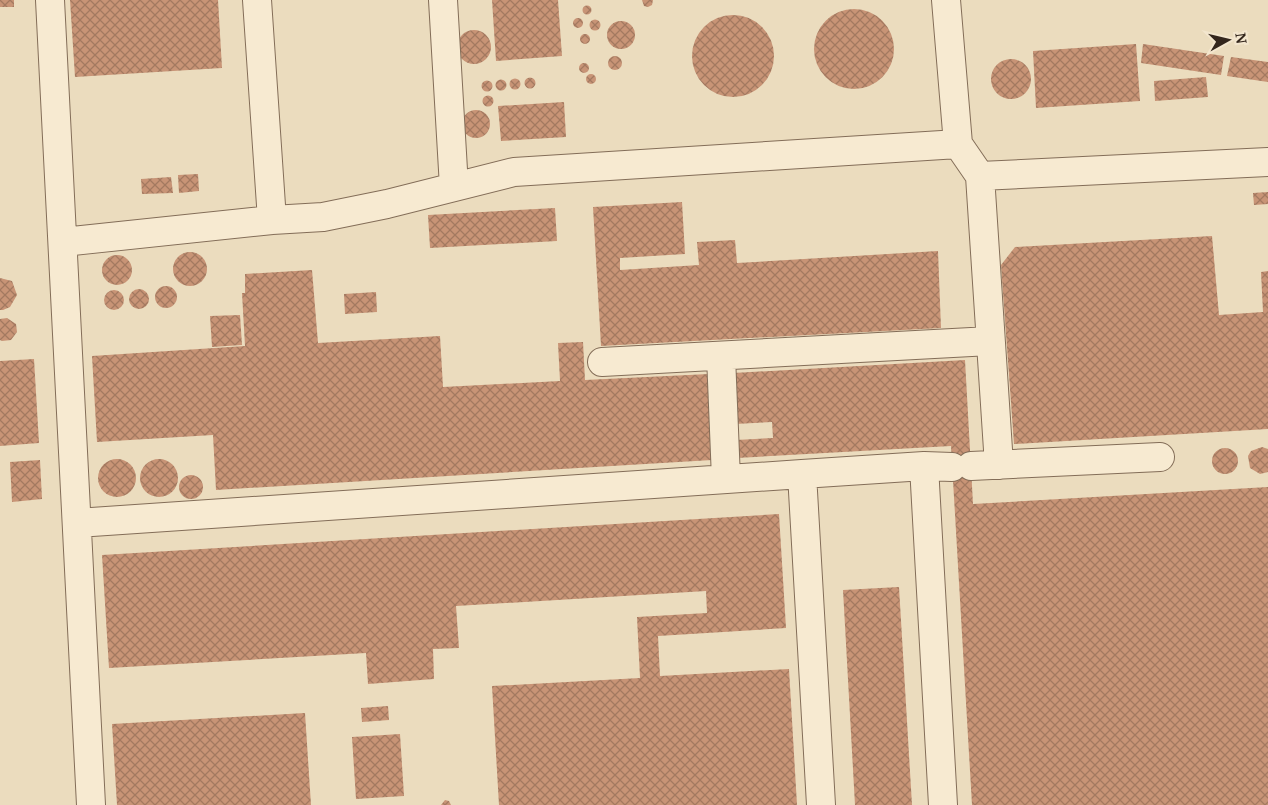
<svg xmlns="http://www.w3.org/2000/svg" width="1268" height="805" font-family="'Noto Serif',serif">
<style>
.building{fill:url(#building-cross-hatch)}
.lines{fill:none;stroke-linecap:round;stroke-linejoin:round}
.minor-casing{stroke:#836d58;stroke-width:30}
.minor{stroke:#f7ead1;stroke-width:28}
</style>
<defs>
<pattern id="building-cross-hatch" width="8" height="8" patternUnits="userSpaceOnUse" patternTransform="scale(1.25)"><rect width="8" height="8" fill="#c89476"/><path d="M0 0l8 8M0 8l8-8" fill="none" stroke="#a37960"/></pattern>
</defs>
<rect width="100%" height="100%" fill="#ebdcbe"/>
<path class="building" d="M0,0H14V7H0Z
M70,0H218L222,68L75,77Z
M492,0H558L562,56L496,61Z
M642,0H653L652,5L648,7L644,6Z
M582.5 10a4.5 4.5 0 1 1 9 0a4.5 4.5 0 1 1-9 0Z
M814 49a40 40 0 1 1 80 0a40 40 0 1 1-80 0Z
M692 56a41 41 0 1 1 82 0a41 41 0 1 1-82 0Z
M573 23a5 5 0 1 1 10 0a5 5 0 1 1-10 0Z
M589.5 25a5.5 5.5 0 1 1 11 0a5.5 5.5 0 1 1-11 0Z
M607 35a14 14 0 1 1 28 0a14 14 0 1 1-28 0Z
M457 47a17 17 0 1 1 34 0a17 17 0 1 1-34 0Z
M580 39a5 5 0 1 1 10 0a5 5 0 1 1-10 0Z
M1136,44L1140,101L1036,108L1033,51Z
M1143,44L1224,56L1221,75L1141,63Z
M608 63a7 7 0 1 1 14 0a7 7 0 1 1-14 0Z
M1231,57L1268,62V82L1227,76Z
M991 79a20 20 0 1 1 40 0a20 20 0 1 1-40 0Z
M579 68a5 5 0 1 1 10 0a5 5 0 1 1-10 0Z
M586 79a5 5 0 1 1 10 0a5 5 0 1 1-10 0Z
M1206,77L1208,97L1155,101L1154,81Z
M524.5 83a5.5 5.5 0 1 1 11 0a5.5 5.5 0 1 1-11 0Z
M509.5 84a5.5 5.5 0 1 1 11 0a5.5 5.5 0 1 1-11 0Z
M495.5 85a5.5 5.5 0 1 1 11 0a5.5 5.5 0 1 1-11 0Z
M481.5 86a5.5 5.5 0 1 1 11 0a5.5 5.5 0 1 1-11 0Z
M482.5 101a5.5 5.5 0 1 1 11 0a5.5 5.5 0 1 1-11 0Z
M564,102L566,137L501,141L498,106Z
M462 124a14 14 0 1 1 28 0a14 14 0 1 1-28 0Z
M198,174L199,191L179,193L178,175Z
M171,177L173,193L142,194L141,179Z
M1268,192V204L1254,205L1253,193Z
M682,202L685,254L620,258V270L699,265L697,242L735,240L737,263L938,251L941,328L601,346L593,207Z
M555,208L557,241L430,248L428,215Z
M1212,236L1219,315L1263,312L1261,272L1268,271V429L1014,444L1001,265L1015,247Z
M173 269a17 17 0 1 1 34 0a17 17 0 1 1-34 0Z
M102 270a15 15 0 1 1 30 0a15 15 0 1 1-30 0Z
M312,270L318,343L440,336L443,387L560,381L558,343L583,342L585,380L709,374L712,460L216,490L213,435L97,442L92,356L245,346L242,293H245V274Z
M0,278L12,281L17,295L10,307L3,310H0Z
M155 297a11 11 0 1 1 22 0a11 11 0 1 1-22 0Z
M129 299a10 10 0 1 1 20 0a10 10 0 1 1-20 0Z
M104 300a10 10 0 1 1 20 0a10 10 0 1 1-20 0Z
M376,292L377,312L345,314L344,294Z
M240,315L242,345L212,347L210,316Z
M7,318L16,324L17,332L11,340L2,341L0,340V319Z
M34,359L39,443L0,446V361Z
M965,360L973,504L1268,487V805H972L951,446L737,458L736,440L773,438L772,422L735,424L733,373Z
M1262,447L1268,449V472L1260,474L1250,468L1248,456L1251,451Z
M1212 461a13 13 0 1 1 26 0a13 13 0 1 1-26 0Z
M140 478a19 19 0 1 1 38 0a19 19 0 1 1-38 0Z
M98 478a19 19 0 1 1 38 0a19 19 0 1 1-38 0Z
M40,460L42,499L12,502L10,462Z
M179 487a12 12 0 1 1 24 0a12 12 0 1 1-24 0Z
M779,514L786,628L658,636L660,676L789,669L797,805H499L492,686L640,678L637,617L707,613L706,591L456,606L459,648L433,649L434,679L368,684L366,653L109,668L102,555Z
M899,587L912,805H855L843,590Z
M388,706L389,720L362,722L361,708Z
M305,713L311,805H117L112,724Z
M400,734L404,796L356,799L352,737Z
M445,800L449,801L451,805H441Z"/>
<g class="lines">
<g class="minor-casing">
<path id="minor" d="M50,0L91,805
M257,0L272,220L323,217L387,204L514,172L958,144L980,176L1268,162
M443,0L454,187
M946,0L958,144
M980,176L999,465
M63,242L272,220
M721,356L726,479
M602,362L990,341
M924,466L952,467
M971,466L1160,457
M77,523L802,474
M821,805L802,474L924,466L943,805"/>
</g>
<use href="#minor" class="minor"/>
</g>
<g transform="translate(1228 40) rotate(82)" stroke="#f3e6ce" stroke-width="4" paint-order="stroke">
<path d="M0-4L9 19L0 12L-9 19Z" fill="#33261c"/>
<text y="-8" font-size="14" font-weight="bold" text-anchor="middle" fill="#33261c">N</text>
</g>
</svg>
